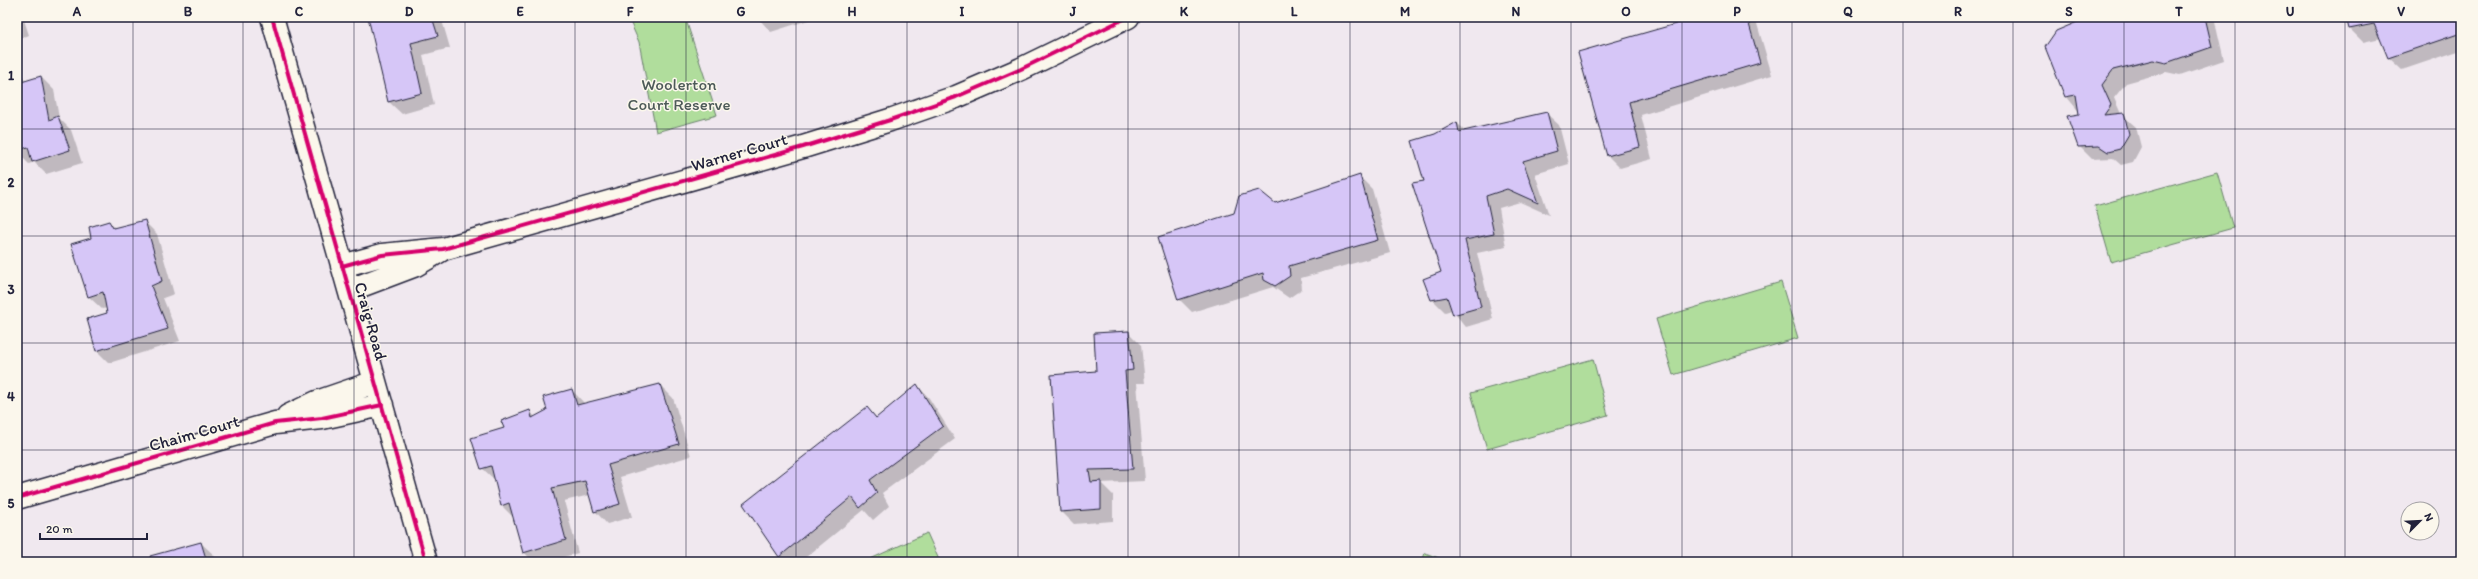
<svg xmlns="http://www.w3.org/2000/svg" width="2478" height="579" font-family="Itim,sans-serif">
<style>
.green{fill:#b0dd9c;stroke:#69806c}
.shadow{fill:#0003}
.building{fill:#d6c6f7;stroke:#22223b}
.lines{fill:none;stroke-linecap:round;stroke-linejoin:round}
.street-casing{stroke:#22223b;stroke-width:25}
.street{stroke:#fbf7ec;stroke-width:22}
.cycleway-casing{stroke:#fbf7ec;stroke-width:6}
.cycleway{stroke:#d6006c;stroke-width:4}
.grid{fill:none;stroke:#22223b;stroke-width:1;stroke-opacity:0.55}
.labels{text-anchor:middle;dominant-baseline:central;stroke-width:3;stroke-linejoin:round;paint-order:stroke}
.park-label{font-size:17px;fill:#4d5a58;stroke:#fbf7ec}
.street-label{font-size:17px;fill:#22223b;stroke:#fbf7ec}
.neatline{fill:none;stroke:#22223b;stroke-width:1.5}
.grid-label{font-size:13px;text-anchor:middle;font-weight:bold;fill:#22223b}
</style>
<rect width="100%" height="100%" fill="#f0e8ef"/>
<filter id="ink" filterUnits="userSpaceOnUse"><feTurbulence type="fractalNoise" baseFrequency=".025" numOctaves="2"/><feDisplacementMap in="SourceGraphic" scale="8" xChannelSelector="R" yChannelSelector="G"/><feConvolveMatrix kernelMatrix="1 2 1 2 8 2 1 2 1" color-interpolation-filters="sRGB"/></filter>
<g filter="url(#ink)">
<path class="green" d="M628,17H685L717,115L656,132L639,42Z
M2217,172L2233,228L2111,262L2095,206Z
M1781,282L1798,338L1673,375L1656,319Z
M1593,359L1608,415L1487,449L1471,393Z
M927,533L940,562H864Z
M1425,553L1450,562H1422Z"/>
<path class="shadow" d="M17,17H23L29,35L17,40Z
M369,17H441L450,48L423,55L434,105L402,114L389,102Z
M757,17H818L771,32Z
M1704,17H1755L1772,75L1641,115L1652,159L1620,168L1608,156L1580,53Z
M2092,17H2214L2224,60L2180,75L2166,72L2126,83L2114,98L2121,114L2136,127L2141,147L2133,162L2121,165L2113,158L2092,159L2079,146L2081,114L2066,96Z
M2347,17H2461V50L2402,70L2389,58L2381,38L2363,42L2350,29Z
M17,59L25,82L41,77L54,90L59,118L71,130L82,163L46,174L34,162L29,164L17,152Z
M1546,113L1559,125L1569,164L1535,174L1549,215L1520,202L1499,208L1506,247L1477,253L1493,319L1466,327L1452,310L1445,312L1432,299L1442,273L1425,181L1435,135L1457,123L1466,131Z
M1359,176L1372,189L1390,253L1301,278L1302,289L1289,298L1273,287L1192,312L1179,299L1275,204Z
M144,221L157,234L174,294L163,298L180,341L109,363L97,351L88,320L108,314L107,308L102,309L89,297L72,244L92,238L109,222L115,228Z
M1128,332L1141,345L1145,383H1137L1145,481L1101,483L1113,495V521L1074,524L1061,511L1097,371Z
M660,385L673,398L691,456L620,477L632,517L607,524L595,511L590,495L564,501L578,553L547,562H533L524,552L514,518L501,505L496,481L482,468L505,429L530,411L535,417L548,411L572,390L585,404Z
M917,385L929,398L955,439L882,493L889,506L873,520L864,510L800,562H785L779,556L867,408L877,418Z
M201,543L214,555L216,562H153Z"/>
<path class="building" d="M368,17H432L438,36L411,43L422,93L388,102Z
M1700,17H1747L1760,63L1629,102L1640,147L1607,156L1578,52Z
M2089,17H2205L2212,47L2166,63L2153,60L2113,70L2102,85L2111,105L2104,115L2124,113L2129,134L2120,149L2108,152L2099,146L2078,147L2067,116L2079,114L2076,95L2065,97L2045,47L2056,31Z
M2346,17H2461V33L2388,58L2374,24L2349,29Z
M41,76L49,120L58,116L70,150L32,162L28,147L17,151V81L18,83Z
M1547,112L1557,151L1523,161L1538,203L1507,189L1486,196L1494,234L1465,240L1481,307L1453,315L1447,297L1431,300L1423,279L1441,272L1412,183L1424,181L1412,141L1435,134L1457,122L1459,132Z
M1360,175L1378,240L1289,266L1290,276L1275,286L1264,280L1263,273L1178,300L1158,237L1234,213L1239,196L1259,190L1275,203Z
M145,220L162,281L151,286L168,329L96,351L87,319L107,313L103,292L88,297L71,244L91,238L89,227L109,221L113,228Z
M1129,331L1133,370L1125,371L1133,469L1089,470L1091,482L1101,481V509L1060,512L1051,375L1096,371L1094,333Z
M660,384L679,444L608,465L620,504L594,512L585,481L552,488L566,540L523,553L509,503L501,506L491,466L481,469L471,438L504,428L501,421L530,410L532,418L547,410L543,397L572,389L577,405Z
M917,384L943,426L870,480L877,493L860,508L852,497L779,557L743,504L867,407L876,418Z
M201,542L207,562H152L150,556Z"/>
<g class="lines">
<g class="street-casing">
<path id="street" d="M272,17L426,562
M342,266L382,255L443,249L803,147L890,120L956,97L1021,69L1128,17
M350,290L416,265L440,251
M288,416L317,402L375,382
M17,498L275,423L322,418L382,405"/>
</g>
<use href="#street" class="street"/>
<g class="cycleway-casing">
<path id="cycleway" d="M272,17L426,562
M342,266L382,255L443,249L803,147L890,120L956,97L1021,69L1128,17
M17,498L275,423L322,418L382,405"/>
</g>
<use href="#cycleway" class="cycleway"/>
</g>
</g>
<path class="grid" d="M133,17V562M243,17V562M354,17V562M465,17V562M575,17V562M686,17V562M796,17V562M907,17V562M1018,17V562M1128,17V562M1239,17V562M1350,17V562M1460,17V562M1571,17V562M1682,17V562M1792,17V562M1903,17V562M2013,17V562M2124,17V562M2235,17V562M2345,17V562M17,129H2461M17,236H2461M17,343H2461M17,450H2461"/>
<g class="labels">
<g class="park-label">
<text x="679" y="84">Woolerton<tspan x="679" dy="20">Court Reserve</tspan></text>
</g>
<g class="street-label">
<text transform="translate(739 152) rotate(-16)">Warner Court</text>
<text transform="translate(371 321) rotate(74)">Craig Road</text>
<text transform="translate(194 433) rotate(-16)">Chaim Court</text>
</g>
</g>
<rect width="2478" height="579" fill="none" stroke="#fbf7ec" stroke-width="44"/>
<g transform="translate(2420 521) rotate(66)"><circle r="19" fill="#fbf7ec" stroke="#a4a2a5"/>
<path d="M0-3L7 15L0 10L-7 15Z" fill="#22223b"/>
<text y="-6" font-size="11" font-weight="bold" text-anchor="middle" fill="#22223b">N</text>
</g>
<path d="M40 533v6h107v-6" fill="none" stroke="#22223b" stroke-width="2"/>
<text x="46" y="533" font-size="12" fill="#22223b" stroke="#fbf7ec" stroke-width="3" paint-order="stroke">20 m</text>
<rect x="22" y="22" width="2434" height="535" class="neatline"/>
<g class="grid-label">
<text x="77" y="16">A</text>
<text x="188" y="16">B</text>
<text x="299" y="16">C</text>
<text x="409" y="16">D</text>
<text x="520" y="16">E</text>
<text x="630" y="16">F</text>
<text x="741" y="16">G</text>
<text x="852" y="16">H</text>
<text x="962" y="16">I</text>
<text x="1073" y="16">J</text>
<text x="1184" y="16">K</text>
<text x="1294" y="16">L</text>
<text x="1405" y="16">M</text>
<text x="1516" y="16">N</text>
<text x="1626" y="16">O</text>
<text x="1737" y="16">P</text>
<text x="1848" y="16">Q</text>
<text x="1958" y="16">R</text>
<text x="2069" y="16">S</text>
<text x="2179" y="16">T</text>
<text x="2290" y="16">U</text>
<text x="2401" y="16">V</text>
<text x="11" y="80">1</text>
<text x="11" y="187">2</text>
<text x="11" y="294">3</text>
<text x="11" y="401">4</text>
<text x="11" y="508">5</text>
</g>
</svg>
